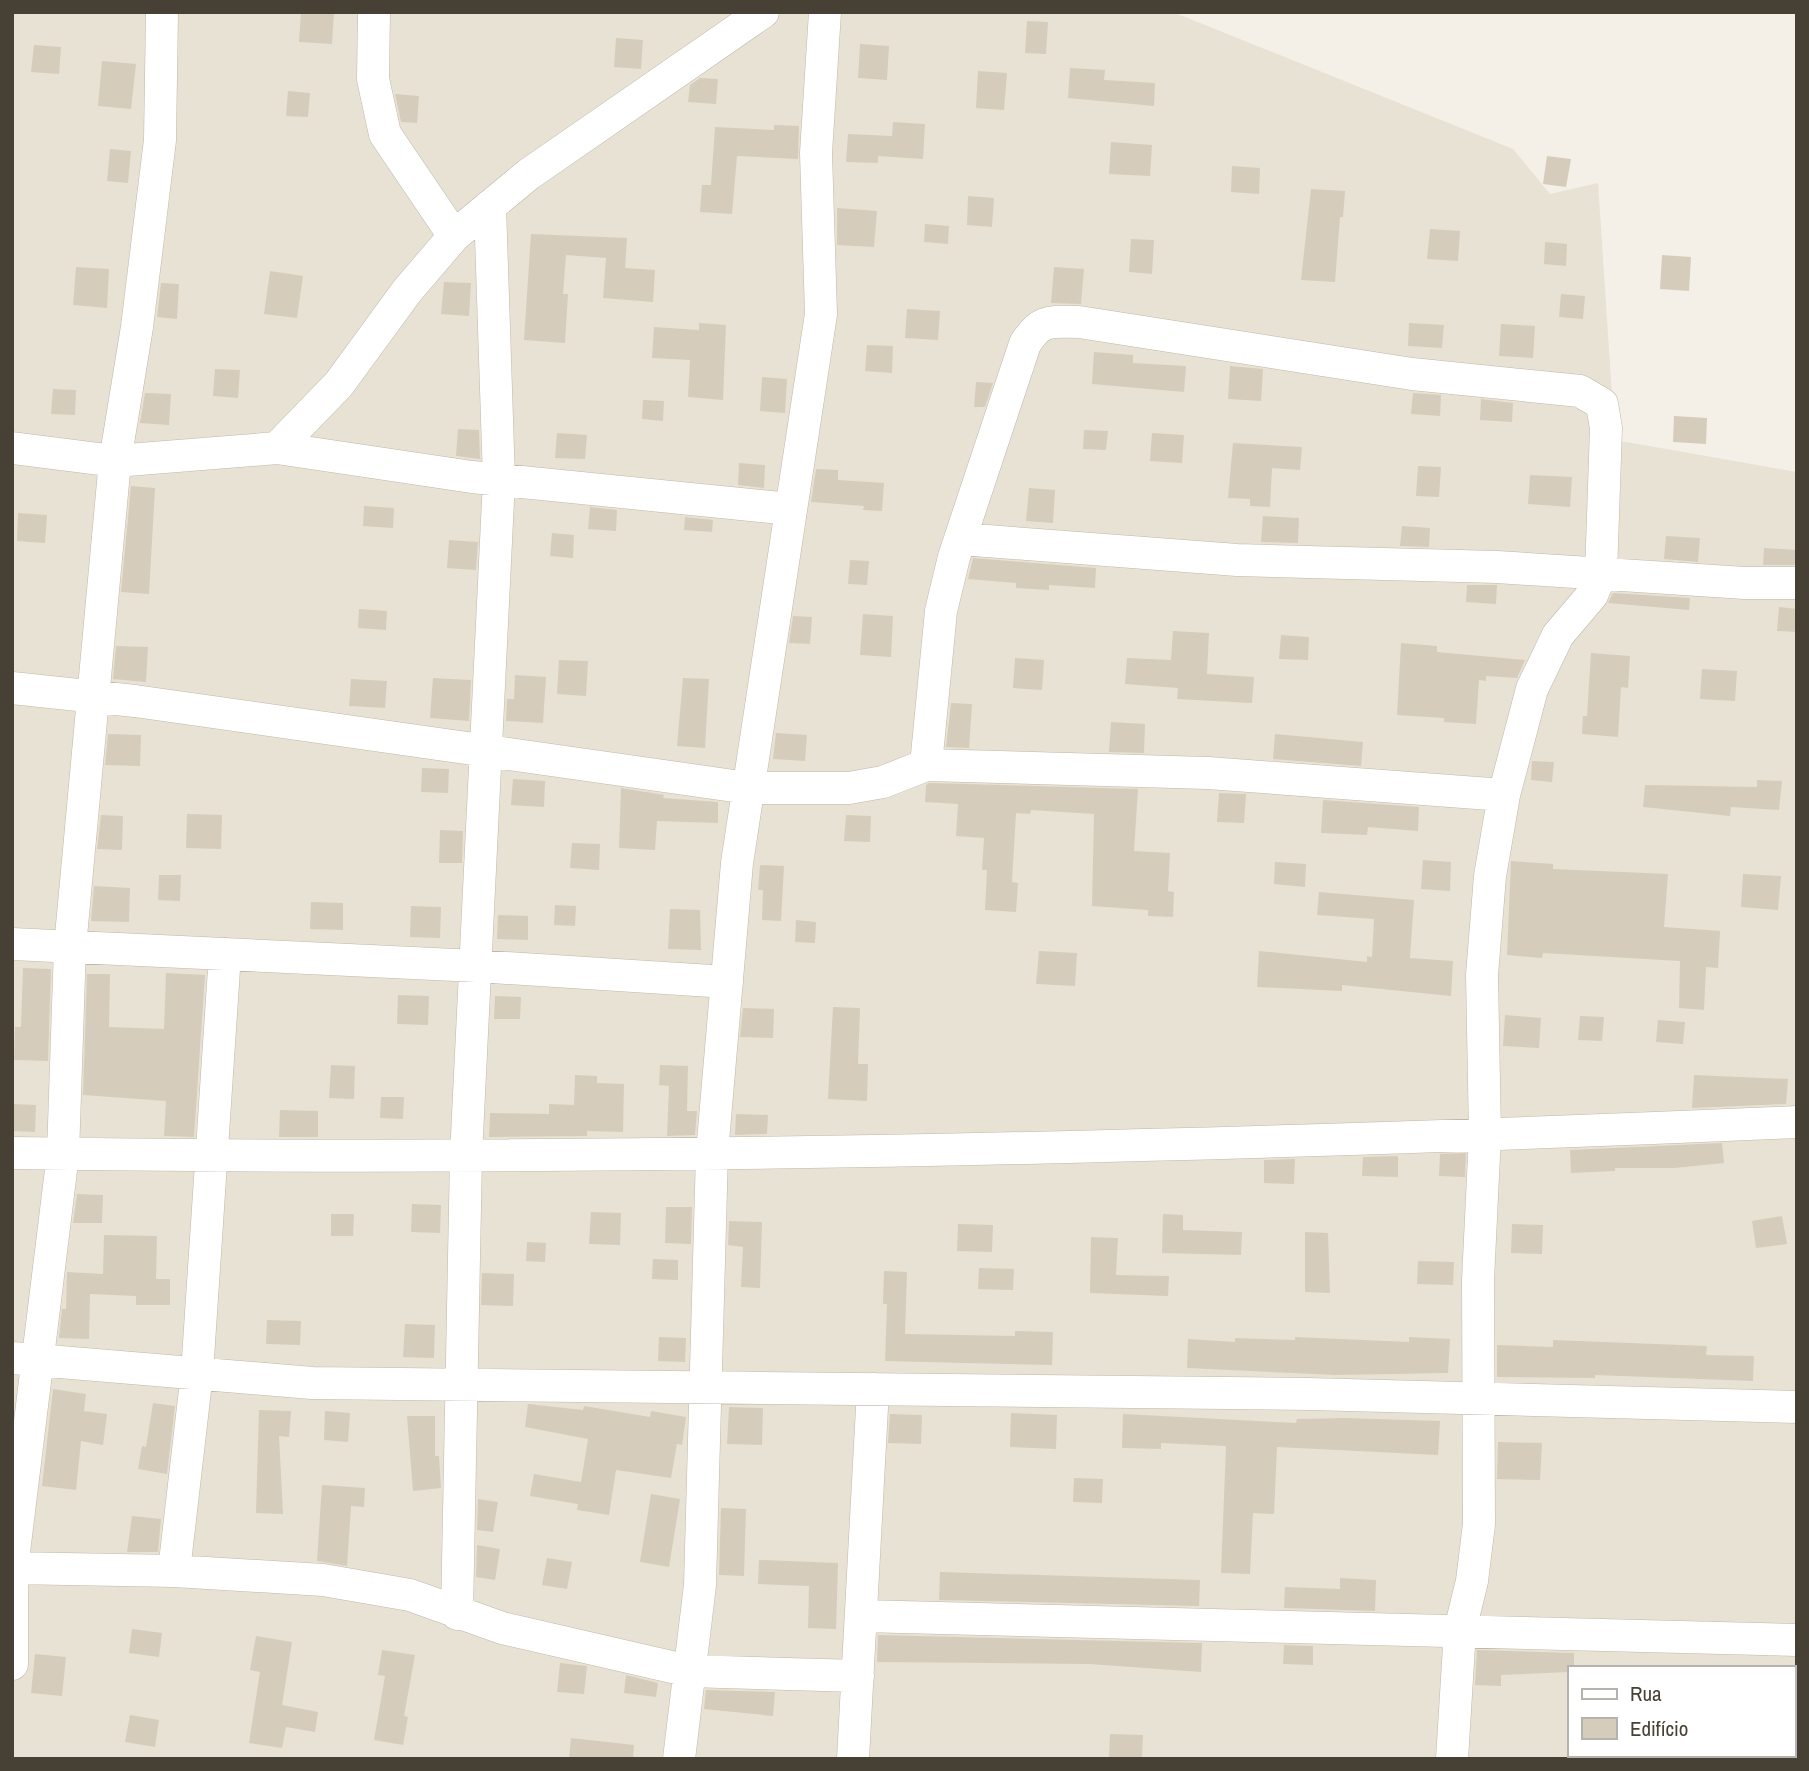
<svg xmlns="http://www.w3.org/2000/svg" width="1809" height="1771" font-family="'Archivo Narrow',sans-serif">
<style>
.residential{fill:#e8e2d4;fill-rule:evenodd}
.building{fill:#d6ccbb}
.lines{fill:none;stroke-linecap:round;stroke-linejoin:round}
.minor-casing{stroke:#c0b8a9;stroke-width:33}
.minor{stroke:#fff;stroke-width:32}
</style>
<rect width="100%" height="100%" fill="#f4f0e7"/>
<path class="residential" d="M12,12H1173L1513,149L1550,194L1598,183L1615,440L1797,472V1759H12ZM1569,1668H1793V1755H1569Z"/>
<path class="building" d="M301,12H334L332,44L299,42Z
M1027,21L1048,22L1046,54L1025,53Z
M616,38L643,40L641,69L614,67Z
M860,44L889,46L887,80L858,78Z
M34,45L61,47L59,74L31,72Z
M102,61L136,64L131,109L98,106Z
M1070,68L1105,70L1104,80L1155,83L1154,106L1068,98Z
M978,71L1007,73L1004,110L976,108Z
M700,78L718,79L716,104L688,102L690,85Z
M288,91L310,93L308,117L286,116Z
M395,94L419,96L417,123L401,122Z
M893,122L925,124L923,159L878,156V163L846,162L848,134L892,136Z
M774,125L799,126L798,159L737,156L732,214L700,212L702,185H711L715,127L774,130Z
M1111,142L1152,145L1150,176L1109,174Z
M110,149L131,151L128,183L107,181Z
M1547,156L1571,159L1566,187L1543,184Z
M1232,166L1260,168L1259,194L1231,192Z
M1311,189L1345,191L1343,217H1340L1335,282L1301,280Z
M968,196L994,198L992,227L967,225Z
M837,208L877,211L874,247L837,245Z
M925,224L949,226L948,244L924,242Z
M1430,229L1460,231L1458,261L1427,259Z
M531,234L627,238L625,268L655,270L653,302L603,298L606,258L566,255L563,294H568L565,343L524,340Z
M1131,239L1154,240L1152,274L1129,272Z
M1545,242L1567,244L1566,266L1544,264Z
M1662,255L1691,257L1689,291L1660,289Z
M76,267L109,269L107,308L73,305Z
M1054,267L1084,269L1081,304L1051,303Z
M270,271L303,276L297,318L264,314Z
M444,282L471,283L469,316L441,314Z
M161,283L179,284L177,319L157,317Z
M1561,294L1585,296L1583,319L1559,317Z
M907,309L940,311L938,340L905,338Z
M699,323L726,325L723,400L688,397L690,360L652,358L654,327L699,330Z
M1409,323L1444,325L1442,348L1408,346Z
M1501,324L1535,326L1533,358L1499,356Z
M867,345L893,346L892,373L865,371Z
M1094,352L1133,355V363L1186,366L1184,392L1092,384Z
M1230,366L1263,369L1261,401L1228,399Z
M215,369L240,370L238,398L213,396Z
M762,377L787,379L785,413L760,411Z
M976,382L993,383L985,407H974Z
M53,389L76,390L75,415L51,414Z
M145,393L171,394L169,425L140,423Z
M1413,393L1441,395L1440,416L1411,414Z
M1481,399L1513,403L1512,422L1480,420Z
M643,400L664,401L663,421L642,419Z
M1674,416L1707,418L1706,444L1673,442Z
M458,429L479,430L480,459L456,456Z
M1084,430L1108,431L1106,450L1083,449Z
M557,433L587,435L585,459L555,458Z
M1152,433L1184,435L1182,463L1150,461Z
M1233,443L1302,447L1300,470L1272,468L1270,507L1250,506V499L1228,498Z
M739,463L765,465L764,488L738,485Z
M1418,466L1441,467L1439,497L1416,496Z
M816,469L838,470V480L884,483L882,511L863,510L864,506L811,502Z
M1530,475L1572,477L1570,507L1528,504Z
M131,486L155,488L149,594L121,592Z
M1029,488L1055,490L1053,523L1026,521Z
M364,506L394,508L393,528L363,526Z
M590,507L617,510L616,531L588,529Z
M18,513L47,515L45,543L17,541Z
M1263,516L1299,518L1298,543L1261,542Z
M685,517L713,520L712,532L684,530Z
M1402,526L1430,528L1429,547L1400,546Z
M552,533L574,535L573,558L550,556Z
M1666,536L1700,538L1698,562L1664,559Z
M449,540L478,542L476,570L447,568Z
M1764,548L1797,550V565H1763Z
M973,558L1096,568L1095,588L1049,585V590L1016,588V583L968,579Z
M850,560L869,561L867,585L848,584Z
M1467,585H1497L1496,604L1466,602Z
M1613,593L1690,598L1689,610L1608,603Z
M1779,607L1797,609V632L1777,631Z
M359,609L387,611L386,630L358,628Z
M863,614L893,616L891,657L860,655Z
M793,616L812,617L810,644L789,643Z
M1173,631L1209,633L1207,674L1254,677L1252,703L1177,699L1178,688L1125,684L1127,658L1171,660Z
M1281,635L1309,637L1308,660L1279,659Z
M1401,643L1437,646V652L1525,660L1517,678L1486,676V681L1479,680L1476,724L1444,722V718L1397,715Z
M116,646L148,647L146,682L113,679Z
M1591,653L1630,656L1628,688L1621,687L1618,737L1582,734L1583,716H1587Z
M1015,658L1044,660L1042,690L1013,688Z
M559,660L588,661L586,696L557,694Z
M1702,669L1737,671L1735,701L1700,699Z
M515,675L546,677L543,723L506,721L507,699H514Z
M433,678L471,680L469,721L430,718Z
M683,678L709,679L705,748L677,746Z
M351,679L387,681L385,708L349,706Z
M951,703L972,704L969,748L946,747Z
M1111,722L1145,724L1144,753L1109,752Z
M776,733L807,735L805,761L773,759Z
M108,734L141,735L140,766L105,765Z
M1275,734L1363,742L1361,766L1273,759Z
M1532,761L1554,762L1552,782L1531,780Z
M422,768L449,769L448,793L421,792Z
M513,779L545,781L544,807L511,805Z
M1757,780L1782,781L1779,810L1731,807L1730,816L1643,807L1645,785L1757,787Z
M929,783L1138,789L1134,851L1170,853L1168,891L1174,892L1173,917L1148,916V910L1092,906L1094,814L1031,810L1030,814L1016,813L1012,882L1018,883L1016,912L985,910L987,870H982L984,838L956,836L958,804L925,802L926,785Z
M621,788L664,795L663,798L718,802V823L657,821L655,850L619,848Z
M1219,793L1246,794L1244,823L1217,822Z
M1323,800L1419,807L1418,831L1368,827L1367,835L1321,833Z
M187,814L222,815L221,849L186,848Z
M101,815L123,816L122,850L97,849Z
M846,815L871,816L870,842L844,841Z
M440,830L463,831L462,863H439Z
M572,843L600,844L599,870L570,868Z
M1423,860L1451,862L1450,891L1421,889Z
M1511,861L1553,864V869L1668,874L1664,927L1720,931L1718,968L1706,967L1704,1010L1679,1008L1680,961L1543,953L1542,958L1507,955Z
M1275,862L1306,864L1305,887L1274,884Z
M760,865L784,866L781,921L762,920L763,890H758Z
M1743,874L1781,876L1778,910L1741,907Z
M159,875H181L180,901L158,900Z
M94,886L130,888L129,922L91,921Z
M1319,892L1414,900L1410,958L1453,961L1451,996L1342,985V991L1257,987L1259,951L1367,962V956L1372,957L1374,919L1317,915Z
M311,902L343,903V930L310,929Z
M555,905L576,906L575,926L554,925Z
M411,906L441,907L440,938L410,937Z
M670,909L700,910L701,950L668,949Z
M498,915L528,916V940L497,939Z
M796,920L816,922L815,943L795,942Z
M1039,951L1077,953L1075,986L1036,984Z
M23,968L51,969L48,1061L14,1060L15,1027H21Z
M166,973L205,975L194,1137L164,1136L166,1101L83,1095L87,974H110L109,1027L164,1029Z
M398,995L429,996L428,1025L397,1024Z
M495,996L521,997L520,1019H494Z
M833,1007L860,1008L858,1064H868L867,1101L828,1099Z
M743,1008L774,1009L773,1038L740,1037Z
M1505,1015L1541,1018L1539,1048L1503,1046Z
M1580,1016L1604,1017L1602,1041L1578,1040Z
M1658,1020L1685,1022L1683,1044L1656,1042Z
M331,1065L355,1066L354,1099L329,1098Z
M660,1065L688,1066L687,1111H697L695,1135L667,1136L669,1086L659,1085Z
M575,1075L597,1076V1083L624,1084L623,1132L587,1131V1136L489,1137L490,1113L549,1114V1104L574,1105Z
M1694,1075L1788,1079L1786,1104L1692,1108Z
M381,1097H404L403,1119L380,1118Z
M12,1104L36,1105L35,1132L12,1131Z
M280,1110L318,1111V1137H279Z
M736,1114L768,1115L767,1134L735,1135Z
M1722,1143L1724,1163L1674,1168H1615V1171L1571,1173L1570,1150Z
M1466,1153L1465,1177L1439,1176L1440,1154Z
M1398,1156V1177L1362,1176L1363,1157Z
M1295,1159L1294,1184L1264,1183V1160Z
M77,1194L103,1195L102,1223H73Z
M412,1204L441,1205L440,1233L411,1232Z
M666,1207H692L691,1244L665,1243Z
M591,1212L621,1213L620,1245L589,1244Z
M331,1214H354L353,1236H331Z
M1163,1214L1183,1215V1230L1242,1232L1241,1255L1162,1253Z
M1782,1216L1787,1244L1756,1248L1752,1221Z
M729,1221L762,1222L760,1288L741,1287L743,1247L728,1245Z
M958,1224L993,1225L992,1252L957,1251Z
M1512,1224L1543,1225L1542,1254L1511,1253Z
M1305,1232L1328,1233L1330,1293L1305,1292Z
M104,1235L157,1236L156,1279H170V1305H136V1296L90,1294L89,1339L59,1338L62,1309H66L67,1272L103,1274Z
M1091,1237L1118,1238L1116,1275L1169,1276L1168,1296L1090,1293Z
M527,1242L546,1243L545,1262L526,1261Z
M653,1259L678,1260V1280L652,1279Z
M1418,1261L1454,1262L1453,1285L1417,1284Z
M979,1268L1014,1269L1013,1290L978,1289Z
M884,1271L907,1272L905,1334L1015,1336V1331L1053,1332L1052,1365L885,1361L887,1304H883Z
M482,1273L514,1274L513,1306L481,1305Z
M267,1320L301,1321L300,1345L266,1344Z
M405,1324L435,1325L434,1358L403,1357Z
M659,1337L686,1338L685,1362L658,1361Z
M1295,1337L1409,1342V1337L1450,1339L1448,1373L1336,1375L1187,1368L1188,1339L1235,1342V1338L1295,1340Z
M1553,1340L1707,1346L1706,1355L1754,1356L1753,1381L1595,1375V1378L1497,1377V1345L1553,1347Z
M53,1389L86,1394L84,1411L107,1414L103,1445L81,1441L76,1490L42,1486Z
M153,1403L175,1406L167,1474L138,1469L142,1446L146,1447Z
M528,1404L583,1410L584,1406L650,1417L651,1411L686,1417L682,1445L677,1444L671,1478L616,1470L609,1515L577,1510L578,1504L530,1496L534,1474L581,1482L588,1439L525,1427Z
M729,1407L763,1408L762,1445L727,1444Z
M259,1410L291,1411L289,1437L279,1436L283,1514L256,1513Z
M325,1411L350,1413L348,1442L324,1440Z
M1011,1413L1057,1415L1056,1449L1010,1447Z
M890,1414L922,1415L921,1444L888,1443Z
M1123,1414L1296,1423L1297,1419L1346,1418L1440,1421L1438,1455L1277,1447L1274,1514L1253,1513L1250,1574L1221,1573L1226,1446L1161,1443V1449L1122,1448Z
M407,1416H435V1456H439L441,1488L413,1491Z
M1498,1442L1542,1443L1540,1480L1497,1479Z
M1074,1478L1103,1479L1102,1503L1073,1502Z
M322,1485L365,1488L364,1507L351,1506L347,1566L317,1561Z
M651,1494L680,1499L669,1567L640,1562Z
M478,1499L498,1502L493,1532L477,1530Z
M721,1508L746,1509L744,1576L719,1575Z
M132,1516L161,1519L158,1552H127Z
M477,1545L500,1549L495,1580L476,1577Z
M547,1558L572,1562L567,1589L542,1585Z
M759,1560L838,1563L836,1629L808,1628L809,1586L758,1584Z
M940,1572L1200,1580L1199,1606L939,1600Z
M1340,1578L1376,1580L1375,1611L1284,1608L1285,1587L1340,1589Z
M132,1629L162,1633L159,1657L129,1653Z
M878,1635L1202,1643L1201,1672L1089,1664L877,1662Z
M256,1636L292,1642L282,1705L318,1712L315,1732L286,1727L282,1748L249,1743L260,1672L250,1670Z
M1284,1645L1313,1646V1665L1283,1664Z
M382,1650L415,1655L404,1716L408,1717L403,1745L374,1740L385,1676L378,1675Z
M1477,1650L1574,1653V1668H1569V1672L1501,1675V1686L1475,1685Z
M35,1654L66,1657L62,1696L31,1693Z
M560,1663L587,1666L584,1694L557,1692Z
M626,1675L658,1683L656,1697L624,1693Z
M706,1690L775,1692L773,1716L704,1709Z
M130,1715L159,1720L155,1747L125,1742Z
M1110,1734L1143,1735L1142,1758L1109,1757Z
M571,1738L634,1745L633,1759H569Z"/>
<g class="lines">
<g class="minor-casing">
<path id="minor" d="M374,12L373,79L385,134L454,236
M12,448L115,461L277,448L472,477L790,509
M277,448L339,384L407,291L454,236L529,174L763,12
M960,539L1237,560L1497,567L1745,583H1797
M12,688L135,701L748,788H849L883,782L926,765L1208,773L1504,795
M926,765L941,611L954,557L1025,344C1041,318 1051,322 1079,322L1412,374L1580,391L1602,404L1606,428L1601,574L1592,595L1558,635L1532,689L1504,795L1490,876L1482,975L1485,1135L1478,1280L1479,1524L1472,1581L1460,1630L1452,1759
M12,944L476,966L727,982
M12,1153C607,1162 1202,1148 1797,1122
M12,1358L312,1383L1309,1394L1797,1407
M12,1568L63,1154L70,947L115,461L137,327L160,140L162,12
M12,1568L174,1571L323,1580L410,1595L502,1628L689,1671L858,1676
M12,1570V1664
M174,1571L197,1373L225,954
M457,1614L466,1156L499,480L490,206
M862,1616L1797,1640
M679,1759L700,1585L712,1153L737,863L821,314L816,153L825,12
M853,1759L873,1389"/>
</g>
<use href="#minor" class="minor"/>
</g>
<rect width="1809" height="1771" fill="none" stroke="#474135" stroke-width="28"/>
<rect x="1568" y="1666" width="228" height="91" fill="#ffffff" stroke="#b5b3ae" stroke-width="2"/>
<rect x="1582" y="1689" width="35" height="10" fill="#ffffff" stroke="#b5b3ae" stroke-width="2"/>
<text x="1630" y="1701" font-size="21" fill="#474135">Rua</text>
<rect x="1582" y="1718" width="35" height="21" fill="#d6ccbb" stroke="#b5b3ae" stroke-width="2"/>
<text x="1630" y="1736" font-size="21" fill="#474135">Edifício</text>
</svg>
